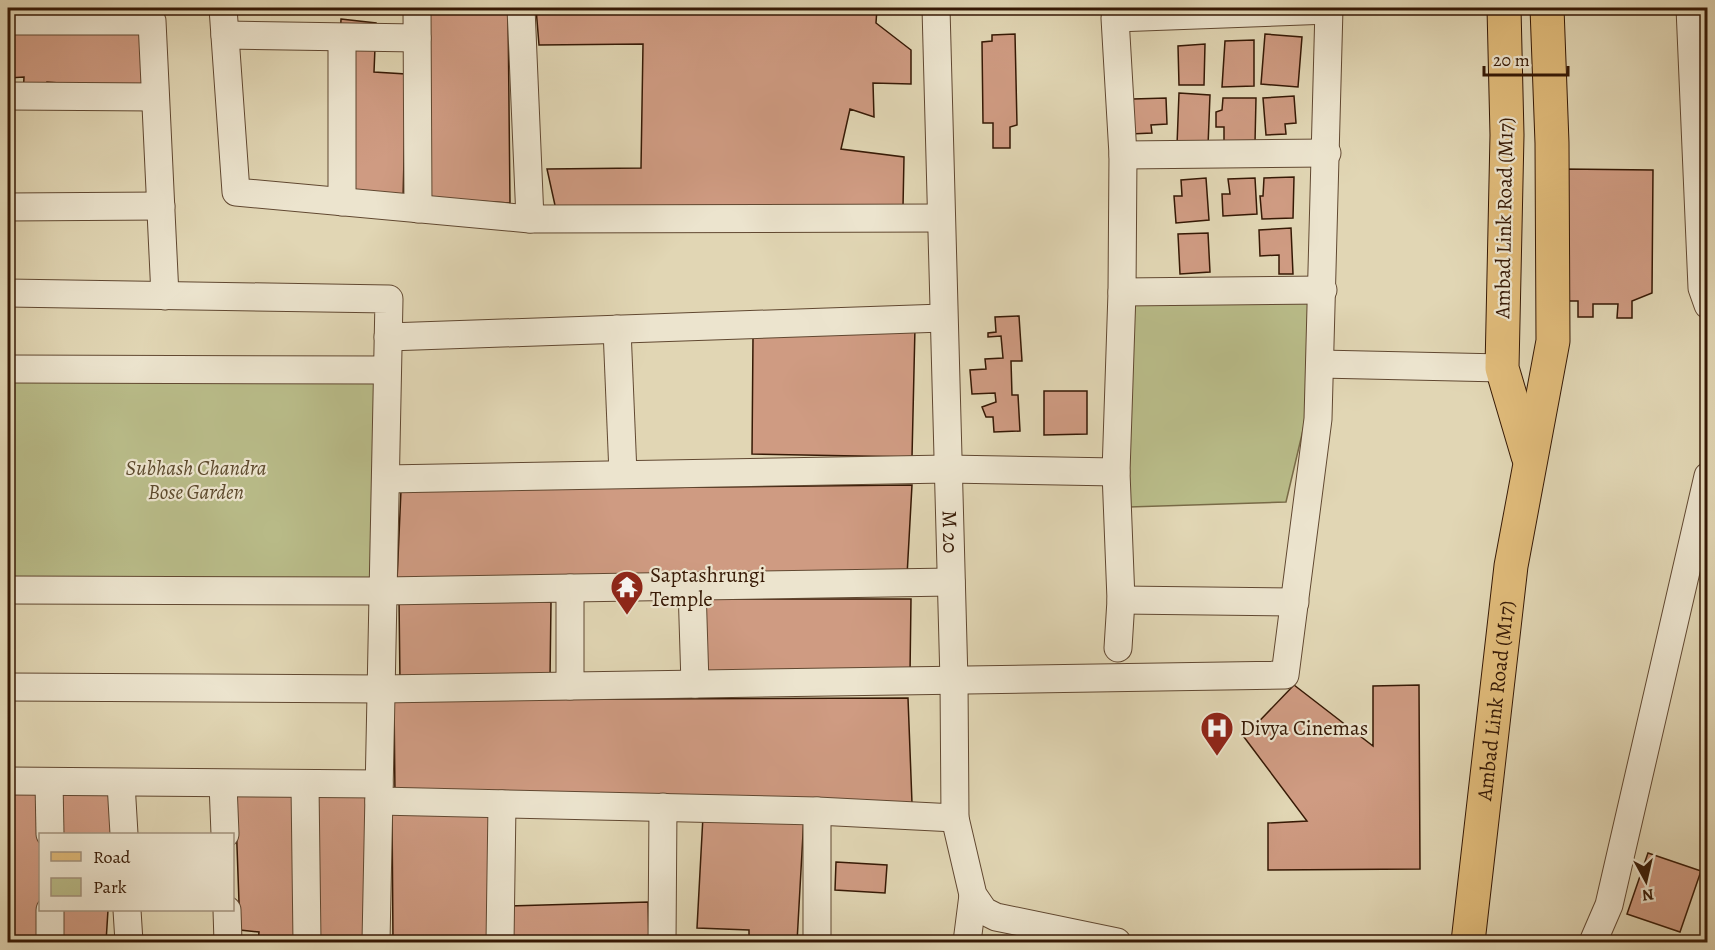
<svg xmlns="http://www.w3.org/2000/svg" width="1715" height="950" font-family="Alegreya,serif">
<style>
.green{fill:#b9bc89;stroke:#786a47;stroke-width:1.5}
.building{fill:#cf9b82;stroke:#361905;stroke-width:1.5}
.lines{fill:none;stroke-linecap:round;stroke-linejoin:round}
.minor-casing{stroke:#614831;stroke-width:29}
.major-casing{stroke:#361905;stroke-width:35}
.minor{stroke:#ece4ce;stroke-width:27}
.major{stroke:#e0bb7a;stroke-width:33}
.labels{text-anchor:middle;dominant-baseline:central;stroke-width:4.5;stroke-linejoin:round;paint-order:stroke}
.street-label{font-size:21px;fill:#361905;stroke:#ece4ce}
.park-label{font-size:21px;font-style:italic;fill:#5d4a2d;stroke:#ece4ce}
.poi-label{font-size:21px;fill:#361905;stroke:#ece4ce;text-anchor:start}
</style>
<rect width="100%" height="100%" fill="#e1d6b4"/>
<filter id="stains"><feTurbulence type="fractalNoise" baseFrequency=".00333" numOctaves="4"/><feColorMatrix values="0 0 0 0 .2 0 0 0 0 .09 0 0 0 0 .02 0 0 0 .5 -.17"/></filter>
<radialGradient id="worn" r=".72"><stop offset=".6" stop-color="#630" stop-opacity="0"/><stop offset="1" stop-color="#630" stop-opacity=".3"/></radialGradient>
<path class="green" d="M1127,300H1312V392L1286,502L1129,507Z
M8,369L387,370L383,591L8,590Z"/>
<path class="building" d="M146,8H211V13L146,14Z
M231,8H400V14L231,10Z
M425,8H508L510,203L426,198Z
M536,8H877L876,23L911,50V84L873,83L874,117L850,109L841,149L904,157L903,207L558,219L547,169L641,168L643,44L539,45Z
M341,19L376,23L374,72L406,74L403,201L334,195Z
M8,25H143L142,89L47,82V93L23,96L24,77L8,78Z
M1015,34L1017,125L1010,127V148H993V123H983L982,42L992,41V35Z
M1265,34L1302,37L1298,87L1261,84Z
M1254,40V86L1222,87L1225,41Z
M1205,44L1204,85H1179L1178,46Z
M1179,93L1210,95L1208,146L1177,145Z
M1294,96L1296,123L1285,124L1286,134L1266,135L1263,98Z
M1166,98L1167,124L1151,125L1152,133L1130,134L1133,99Z
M1223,98H1256L1255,143H1224V127H1216V112L1222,110Z
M1563,169L1653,170L1652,293L1632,301V318H1617L1618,304H1593V317H1578V301H1562Z
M1294,177L1293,218L1262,219L1260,196H1263L1264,178Z
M1206,178L1209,220L1176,223L1174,196H1182L1181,180Z
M1255,178L1257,214L1223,216L1222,194H1230L1228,179Z
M1291,228L1293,274H1279V255L1260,256L1259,230Z
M1208,233L1210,272L1180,274L1178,234Z
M1019,316L1022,361H1011L1012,395H1018L1020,431L994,432L993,417H986L982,407L996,402L995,393L972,394L970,370L986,369L985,359L1003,358L1001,336L988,337V333L996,332L995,317Z
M915,327L912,457L752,454L753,337Z
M1044,391H1087V434L1044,435Z
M912,485L907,576L397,581L401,490Z
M399,598L551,602L550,680L400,683Z
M698,599H911L910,674L701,677Z
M1294,685L1373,746V686L1419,685L1420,869L1268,870V823L1307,821L1244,737Z
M908,698L912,803L395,796L394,700Z
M8,790H42L43,942H8Z
M60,791H114L112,834H59Z
M235,791L293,796L294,942H258L259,932L240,930Z
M368,791L365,942H316V792Z
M392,811H492L494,942H393Z
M703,816H804L797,942H749V930L697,928Z
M1648,853L1701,871L1680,932L1627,914Z
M836,862L887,865L885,893L835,890Z
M648,902L649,942H509V906Z
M58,910H108L106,942H58Z"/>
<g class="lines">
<g class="minor-casing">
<g id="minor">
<path d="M223,8L236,192L530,219L941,218"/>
<path d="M417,8L418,209"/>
<path d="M521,8L530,219"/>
<path id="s1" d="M936,8L954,681L955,818L973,895L984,911L996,917L1117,942"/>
<path d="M1690,8L1702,288L1708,305"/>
<path d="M8,21H152L165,296"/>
<path d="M225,35L417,38"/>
<path d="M8,96L155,97"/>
<path d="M1123,155L1327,153"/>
<path d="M342,202V38"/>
<path d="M8,207L161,206"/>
<path d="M1122,292L1323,290"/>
<path d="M8,293L389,299L376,942"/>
<path d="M617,329L623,474"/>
<path d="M388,337L943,318"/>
<path d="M1320,364L1502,368"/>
<path d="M8,369L387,370"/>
<path d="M386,479L947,469L1116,472"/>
<path d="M692,587L695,684"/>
<path d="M570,588V686"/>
<path d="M8,590L383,591L951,582"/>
<path d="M1121,600L1295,602"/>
<path d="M1118,648L1121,600L1116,472L1122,292L1123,155L1115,18L1329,10"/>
<path d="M8,687L381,689L1285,675L1318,419L1329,8"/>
<path d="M8,781L379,784"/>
<path d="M49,782L50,834"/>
<path d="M121,783L124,834"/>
<path d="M223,784L225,834"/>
<path d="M305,785L307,942"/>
<path d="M379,801L817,811L955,818"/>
<path d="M50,910V942"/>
<path d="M127,910L129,942"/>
<path d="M227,910L228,942"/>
<path d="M500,942L502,804"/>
<path d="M662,942L663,807"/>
<path d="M817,942V811"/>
<path d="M967,942L973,895"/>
<path d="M1593,942L1609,905L1708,476"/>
</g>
</g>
<g class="major-casing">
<g id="major">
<path d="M1504,8L1507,135L1502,368L1528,456"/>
<path id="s2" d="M1468,942L1511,566L1553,341L1552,143L1547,8"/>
</g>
</g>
<use href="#minor" class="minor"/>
<use href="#major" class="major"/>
</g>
<defs>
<g id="temple-pin" transform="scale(1.725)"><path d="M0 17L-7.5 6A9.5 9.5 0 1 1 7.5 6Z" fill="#8f2418" stroke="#ece4ce"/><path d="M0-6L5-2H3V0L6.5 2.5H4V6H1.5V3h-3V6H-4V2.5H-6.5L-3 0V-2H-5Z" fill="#fff"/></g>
<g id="hospital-pin" transform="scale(1.725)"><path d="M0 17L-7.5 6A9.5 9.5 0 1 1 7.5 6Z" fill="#8f2418" stroke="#ece4ce"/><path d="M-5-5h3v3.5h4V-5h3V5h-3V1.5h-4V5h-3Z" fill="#fff"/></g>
</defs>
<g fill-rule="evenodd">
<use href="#temple-pin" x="627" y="587"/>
<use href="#hospital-pin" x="1217" y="728"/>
</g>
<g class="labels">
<g class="street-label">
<text transform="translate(1504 218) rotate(-89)">Ambad Link Road (M17)</text>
<text stroke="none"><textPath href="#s1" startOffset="524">M 20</textPath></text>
<text stroke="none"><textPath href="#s2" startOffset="243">Ambad Link Road (M17)</textPath></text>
</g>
<g class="park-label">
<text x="196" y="468">Subhash Chandra<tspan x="196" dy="24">Bose Garden</tspan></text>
</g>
<g class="poi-label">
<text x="650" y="575">Saptashrungi<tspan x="650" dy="24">Temple</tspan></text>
<text x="1240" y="728">Divya Cinemas</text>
</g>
</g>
<rect width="1715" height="950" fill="none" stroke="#e1d6b4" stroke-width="30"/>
<rect x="9" y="9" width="1697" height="932" fill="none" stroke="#361905" stroke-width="3"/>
<rect x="15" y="15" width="1685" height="920" fill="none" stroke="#361905" stroke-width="1.5"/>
<rect x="39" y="833" width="195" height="78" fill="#ece4ce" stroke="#a3937e" stroke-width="1.5"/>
<rect x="51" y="852" width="30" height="9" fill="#e0bb7a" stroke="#a3937e" stroke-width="1.5"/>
<text x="93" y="863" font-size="18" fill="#361905">Road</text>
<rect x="51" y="878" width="30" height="18" fill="#b9bc89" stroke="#a3937e" stroke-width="1.5"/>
<text x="93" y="893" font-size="18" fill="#361905">Park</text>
<g transform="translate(1646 881) rotate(172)" stroke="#ece4ce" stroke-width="4.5" paint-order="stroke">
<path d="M0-4.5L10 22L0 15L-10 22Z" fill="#361905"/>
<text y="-9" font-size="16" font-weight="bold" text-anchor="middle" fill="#361905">N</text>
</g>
<path d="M1484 66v9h84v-9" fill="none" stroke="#361905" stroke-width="3"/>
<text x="1493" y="66" font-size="18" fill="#361905" stroke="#ece4ce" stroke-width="4.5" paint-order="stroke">20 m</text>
<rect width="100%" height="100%" filter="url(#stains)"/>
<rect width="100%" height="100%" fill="url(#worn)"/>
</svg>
